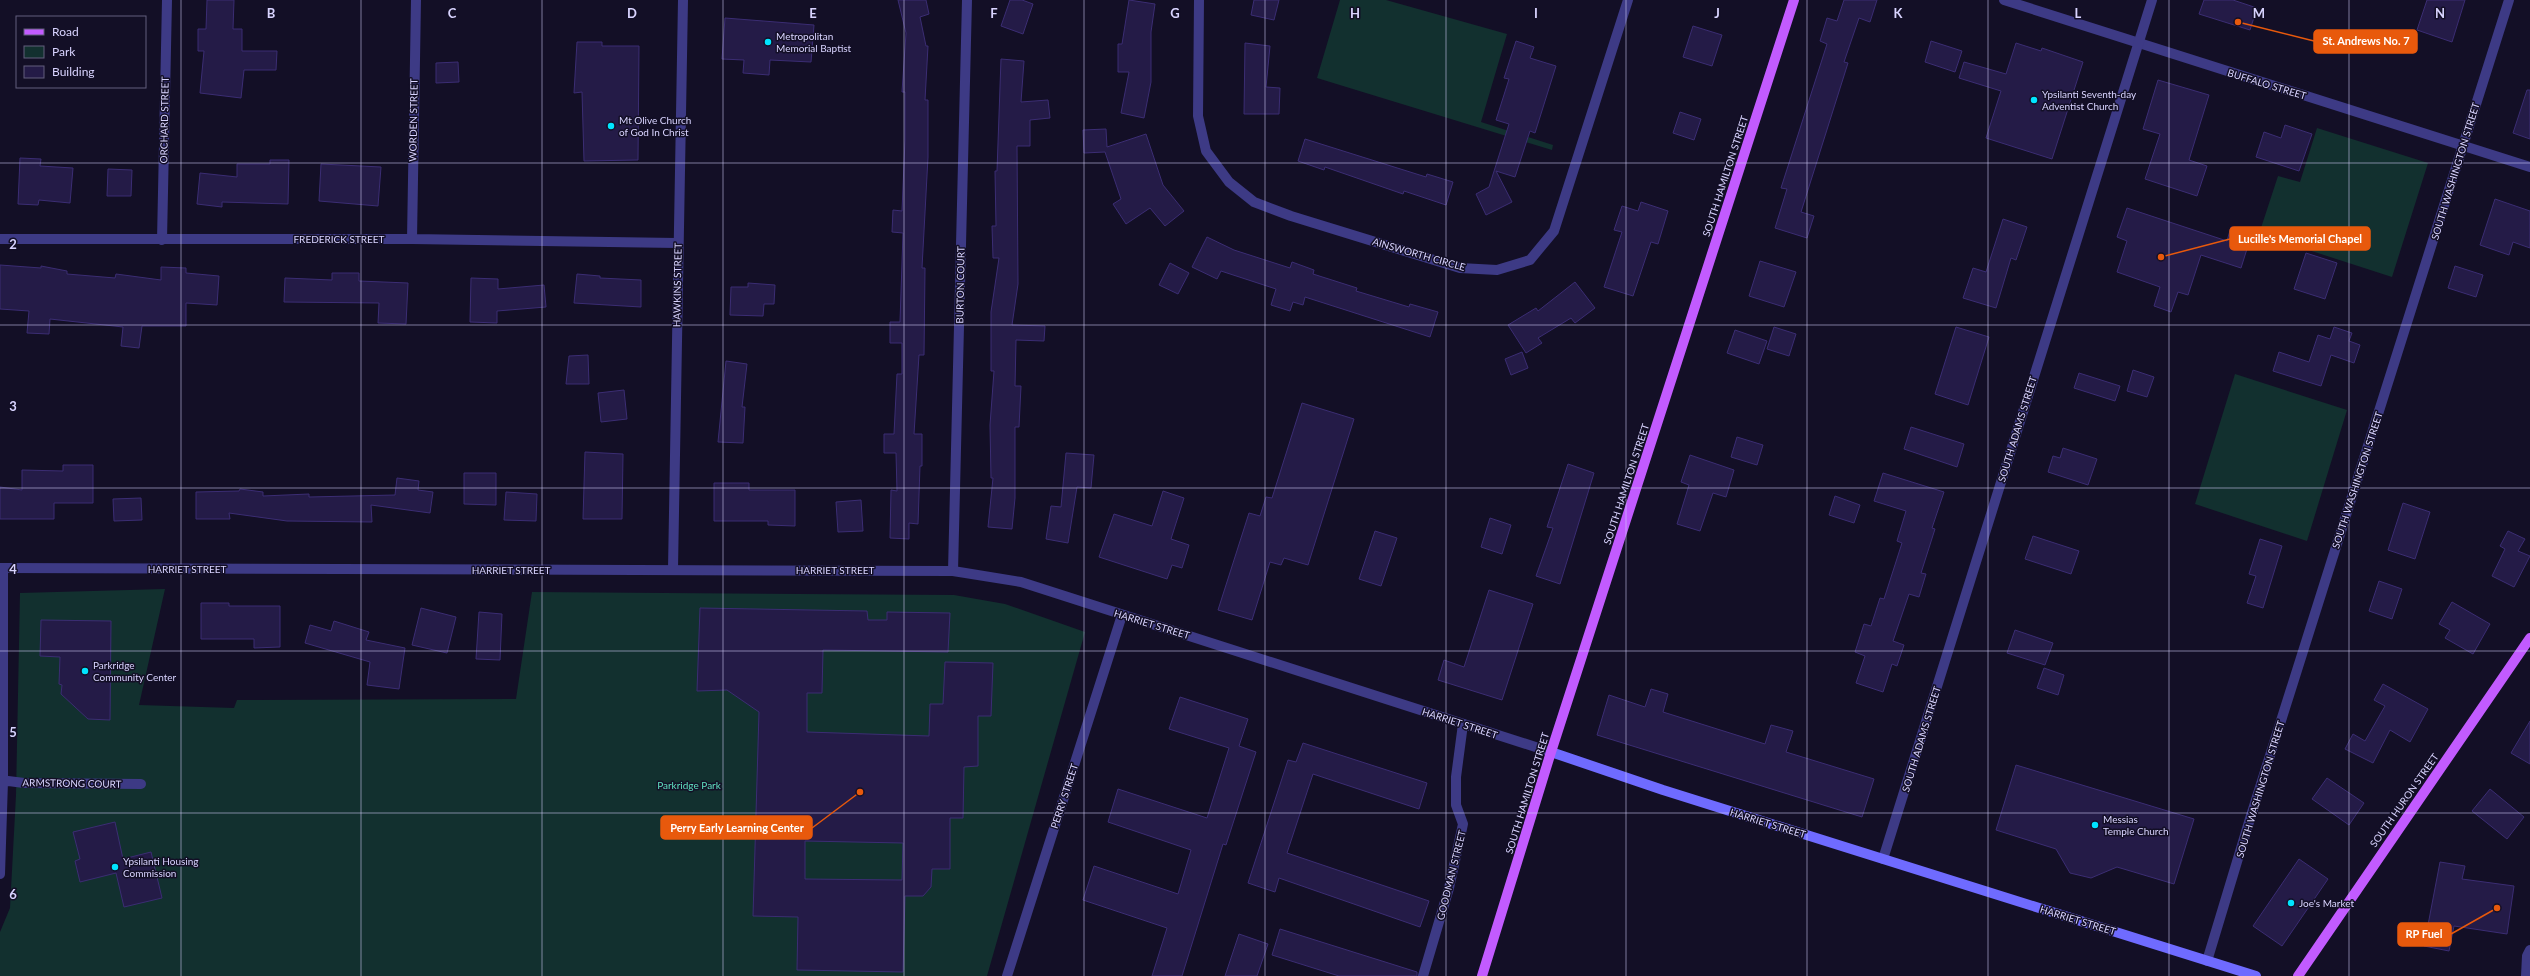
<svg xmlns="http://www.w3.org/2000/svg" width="2530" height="976" font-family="Lato,sans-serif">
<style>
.green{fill:#12302f}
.building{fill:#241b47;stroke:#3b2d73;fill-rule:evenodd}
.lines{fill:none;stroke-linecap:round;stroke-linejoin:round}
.minor{stroke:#3d3a85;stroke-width:10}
.tertiary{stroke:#3d3a85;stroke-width:10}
.secondary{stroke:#6f6bff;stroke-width:10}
.primary{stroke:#c25bff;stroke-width:10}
.grid{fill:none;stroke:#d9d4ff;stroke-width:1;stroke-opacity:0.55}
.poi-dot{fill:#00e5ff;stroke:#130f26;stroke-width:1.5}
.labels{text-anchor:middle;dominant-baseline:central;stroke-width:3;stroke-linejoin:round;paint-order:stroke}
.poi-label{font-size:10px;fill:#d9d4ff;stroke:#130f26;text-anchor:start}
.street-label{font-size:10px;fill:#d9d4ff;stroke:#130f26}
.park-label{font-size:10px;fill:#5fe0c0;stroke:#130f26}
.grid-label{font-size:13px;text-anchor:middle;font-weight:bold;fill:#d9d4ff;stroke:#130f26;stroke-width:3;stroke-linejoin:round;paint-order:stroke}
.leader{fill:none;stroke:#e8590c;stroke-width:1.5}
.callout-dot{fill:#e8590c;stroke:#130f26;stroke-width:1.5}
.callout{fill:#e8590c;stroke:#e8590c;stroke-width:1.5}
.callout-label{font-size:11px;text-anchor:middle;font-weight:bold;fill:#fff}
</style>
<rect width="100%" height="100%" fill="#130f26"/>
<path class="green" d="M1340,0H1386L1507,34L1481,122L1553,145L1552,150L1317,78Z
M2317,128L2428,163L2392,277L2259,234L2278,176L2300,182Z
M2235,374L2347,410L2307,541L2195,504Z
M165,589L139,705L234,708L237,700L516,699L532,592L954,595L1005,604L1085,632L987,976H0V932L10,908L16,795L20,593Z"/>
<path class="building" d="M207,0H234L233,29H242V51H277L276,70H244L241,98L200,93L204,51H198V29H206Z
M898,0H926L929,14L920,17L926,46H928L925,100H928V157L922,268H925L924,355H919L914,434H922V466H920L918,524L909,523V539L890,538L891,490L897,491L896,453H884V434H894L897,374H902V343H890V322H900L903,233L892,232L893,210L902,211L905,140V92H902L906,33Z
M1010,0H1022L1033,4L1023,34L1001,26Z
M1129,0L1155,4L1151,32V82L1144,118L1121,113L1129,72H1118V44H1122Z
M1254,0H1279L1274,20L1251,15Z
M1844,0H1877L1870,22L1859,18L1844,62L1848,63L1801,212L1814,216L1807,238L1775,228L1787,189L1781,188L1827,44L1820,41L1827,18L1837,21Z
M2204,0H2233L2257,8L2250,30L2199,14Z
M2427,0H2465L2452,42L2417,30Z
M725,18L814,25L811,62L770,60L769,75L743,73L744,60L722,59Z
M1693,26L1722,35L1712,66L1683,57Z
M1516,41L1534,47L1530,58L1556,66L1535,133L1530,131L1515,177L1496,171L1512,202L1486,215L1476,194L1489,187L1509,124L1496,120L1509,79L1504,78Z
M1931,41L1962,51L1955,72L1925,62Z
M577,42H602V46H639L638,160L584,161L582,92L574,93Z
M1245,43L1270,46L1266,87L1280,88L1279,114H1244Z
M2016,43L2041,51L2042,48L2083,62L2052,159L1986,138L2001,91L1959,78L1964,62L2006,74Z
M1001,59L1024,61L1021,102L1048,100L1050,118L1030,120V146H1017L1018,284L1012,325L1045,326L1044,341L1016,340L1015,386H1021L1019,427H1015V498L1012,529L988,527L993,478H991L990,425L994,371H991V312L999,258H993L992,226H996L995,171H997Z
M458,62L459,82L436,83V63Z
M2158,80L2209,95L2189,160L2207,166L2197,196L2145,179L2160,134L2143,129Z
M2527,90H2530V139L2513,133Z
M1680,112L1701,119L1694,140L1673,133Z
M2285,125L2312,134L2299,171L2256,157L2264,132L2281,138Z
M1106,129L1107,147L1146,134L1163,185L1184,211L1165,226L1150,208L1126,224L1113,204L1121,199L1105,152L1084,153L1083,130Z
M1305,139L1426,177L1427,174L1453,182L1446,205L1404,191L1403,194L1325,167L1324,170L1298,161Z
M20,158L41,159L40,166L73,168L70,203L39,200L38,205L18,204Z
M270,160H289L288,204L222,202V207L197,204L200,173L237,177V164H270Z
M321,164L381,167L378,206L319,201Z
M108,169L132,170L131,196H107Z
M2495,199L2530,211V248L2513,242L2509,255L2480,245Z
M1641,202L1668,211L1658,244L1651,242L1633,296L1604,287L1622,232L1614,230L1622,206L1638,211Z
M2127,208L2227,241L2231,227L2252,233L2241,268L2201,255L2188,295L2178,292L2171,312L2154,306L2160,287L2117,272L2127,241L2117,237Z
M2003,219L2027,227L2016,260L2011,258L1996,308L1963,298L1973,268L1986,272Z
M1207,237L1234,250L1290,268L1292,262L1314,270L1313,274L1357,288L1356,291L1409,307L1410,304L1438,312L1430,337L1305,297L1303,305L1293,302L1290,311L1271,305L1276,289L1221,271L1217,279L1192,267Z
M2306,253L2337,263L2325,299L2294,289Z
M1760,261L1796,272L1784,307L1749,296Z
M1170,263L1189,273L1178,294L1159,285Z
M0,265L41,268V266L67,271V274L115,278L116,274L161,280V267L186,268V273L219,276L217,305L186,303V326H142L139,348L121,346L123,327L50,319L49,334L27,333L29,311L0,309Z
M2455,266L2483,275L2476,297L2448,288Z
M332,273H359V281L408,283L406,324L378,323L379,303L284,302L285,278L332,280Z
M577,274L600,276V278L641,280V307L574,303Z
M471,278L498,279V289L544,285L546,307L497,311V323L470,322Z
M1575,282L1595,308L1575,323L1571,318L1538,338L1542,343L1526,353L1508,325L1536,308L1538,311Z
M748,283L775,285L774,304H764L763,316L730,315L731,287H748Z
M1774,327L1796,334L1789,356L1767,349Z
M1956,327L1989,337L1968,405L1935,394Z
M2334,327L2352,333L2349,341L2360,345L2354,363L2331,355L2321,386L2273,371L2279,352L2309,362L2318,335L2330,339Z
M1735,330L1767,341L1759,364L1727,353Z
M1522,352L1528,368L1511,375L1505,359Z
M588,355L589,384H566L569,356Z
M726,361L747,364L742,407H745L743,443L718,442Z
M2133,370L2154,377L2147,397L2127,391Z
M2079,373L2120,386L2115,401L2074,388Z
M624,390L627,419L601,422L598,393Z
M1302,403L1354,419L1308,565L1284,558L1281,565L1270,562L1252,620L1218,610L1249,513L1260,516L1266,497L1272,498Z
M1911,427L1964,444L1957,467L1904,449Z
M1737,437L1763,445L1757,465L1731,457Z
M2063,448L2097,459L2088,485L2048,472L2053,456L2060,458Z
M585,452L623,454L622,519H583Z
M1066,453L1094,455L1091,488L1077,487L1068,543L1046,539L1051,506L1061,507Z
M1690,455L1734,470L1726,497L1713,493L1700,531L1677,524L1689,485L1681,482Z
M1568,464L1594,473L1560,584L1536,576L1553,528L1547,527Z
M63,465H93V503H54V519H0V487L22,490V470L63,471Z
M464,473H496V505L464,504Z
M1883,473L1944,492L1932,528L1935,529L1921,573L1926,574L1919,597L1909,594L1893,641L1904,645L1897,666L1892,664L1883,692L1856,683L1865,656L1855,652L1864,624L1871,626L1880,598L1884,599L1902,543L1897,541L1906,511L1874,501Z
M397,478L419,481L418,490L433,492L430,513L371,505L372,522L287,521L229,513L230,519H196V492L239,491L240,489L263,492V496L309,494V497L395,495Z
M714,483H749V490H795V526L768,525V521H714Z
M1163,491L1184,498L1171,539L1189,545L1182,568L1172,565L1167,579L1099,557L1114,514L1152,526Z
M506,492L537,494L536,521L504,520Z
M1835,496L1860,505L1854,523L1829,515Z
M141,498L142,520L114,521L113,499Z
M861,500L863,531L838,532L836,502Z
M2403,503L2430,512L2415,559L2388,550Z
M1490,518L1511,525L1502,554L1481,547Z
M1375,531L1397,538L1381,586L1359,579Z
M2508,531L2525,539L2518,551L2530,556L2514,587L2492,576L2505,549L2500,546Z
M2033,536L2079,551L2071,574L2025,559Z
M2260,539L2282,546L2263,608L2247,603L2256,576L2249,574Z
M2379,581L2402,589L2392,619L2369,611Z
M1489,590L1533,604L1502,700L1438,680L1444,660L1464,667Z
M2452,602L2490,624L2473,654L2445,638L2450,630L2439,624Z
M201,603H229V606H280V647L254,648V639H201Z
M421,608L456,617L447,653L412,645Z
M700,608L867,611L868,620H887V612L950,613L948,652L823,650L822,693H807V732L929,736L930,704H943L945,662L993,663L991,716H978V766L964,767L963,818H950V869H932L931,887L923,896H905L903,972L797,970L798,917L753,916L759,712L727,690L697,691ZM805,841L903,843L902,880L805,879Z
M479,612L502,614L500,660L476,659Z
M41,620L111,621L110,720L88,719L61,694L62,685L59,684L60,657L40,656Z
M334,621L369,632L366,640L405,648L399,689L367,685L370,662L305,643L310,625L331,631Z
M2015,630L2053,643L2045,665L2007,653Z
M2044,668L2064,675L2058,695L2037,688Z
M2383,684L2428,709L2410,742L2390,730L2373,763L2345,749L2353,734L2365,741L2385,706L2374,700Z
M1651,689L1668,694L1663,712L1765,744L1771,725L1793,731L1786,752L1874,779L1862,817L1597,735L1609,695L1645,707Z
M1180,697L1248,719L1239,746L1256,752L1226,845L1223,844L1182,976H1152L1167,928L1083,900L1094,866L1178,894L1191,850L1108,822L1118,789L1207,818L1229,748L1169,729Z
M2530,721V764L2511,753Z
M1303,743L1427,783L1419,809L1313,774L1287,853L1429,901L1420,927L1279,878L1275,892L1248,883L1288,760L1296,762Z
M2016,765L2194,819L2174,884L2117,867L2091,878L2070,873L2056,849L1996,830Z
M2327,778L2364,803L2349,825L2312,799Z
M2490,789L2524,817L2507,839L2472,811Z
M115,822L123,859L151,852L162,898L124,907L116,873L80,882L75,861L80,859L73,832Z
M2299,859L2328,879L2282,946L2253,926Z
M2440,862L2465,866L2462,879L2514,886L2507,934L2454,926L2449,951L2424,946Z
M1280,929L1417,972V976H1339L1272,955Z
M1239,934L1268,944L1257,976H1225Z"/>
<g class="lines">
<path class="minor" d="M1199,0L1198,116L1206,151L1229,182L1254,202L1291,216L1460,268L1497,270L1530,260L1554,231L1628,0
M2004,0L2530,167
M0,239H412L677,243
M412,239L416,0
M162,240L167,0
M953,571L967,0
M0,780L24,783L141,784
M0,874L3,781V568
M1007,976L1122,615
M1423,976L1449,888L1463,824L1456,805V777L1463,724
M2526,976L2527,956L2530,950"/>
<path class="tertiary" d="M0,568L953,571L1021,582L1551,752
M673,569L683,0
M1883,859L2152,0
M2207,961L2249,822L2509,0"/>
<path class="secondary" d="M1551,752L1663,790L2256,976"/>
<path class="primary" d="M1482,976L1551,752L1794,0
M2298,976L2530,638"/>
</g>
<path class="grid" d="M181,0V976M361,0V976M542,0V976M723,0V976M904,0V976M1084,0V976M1265,0V976M1446,0V976M1626,0V976M1807,0V976M1988,0V976M2169,0V976M2349,0V976M0,163H2530M0,325H2530M0,488H2530M0,651H2530M0,813H2530"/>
<g class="poi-dot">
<circle cx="768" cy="42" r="4"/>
<circle cx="2034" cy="100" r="4"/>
<circle cx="611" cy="126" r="4"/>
<circle cx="85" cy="671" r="4"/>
<circle cx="2095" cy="825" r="4"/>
<circle cx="115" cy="867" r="4"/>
<circle cx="2291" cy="903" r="4"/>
</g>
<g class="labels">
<g class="poi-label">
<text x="776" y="36">Metropolitan<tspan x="776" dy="12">Memorial Baptist</tspan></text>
<text x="2042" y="94">Ypsilanti Seventh-day<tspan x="2042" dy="12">Adventist Church</tspan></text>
<text x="619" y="120">Mt Olive Church<tspan x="619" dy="12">of God In Christ</tspan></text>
<text x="93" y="665">Parkridge<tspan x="93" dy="12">Community Center</tspan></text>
<text x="2103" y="819">Messias<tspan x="2103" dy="12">Temple Church</tspan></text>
<text x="123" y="861">Ypsilanti Housing<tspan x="123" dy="12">Commission</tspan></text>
<text x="2299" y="903">Joe's Market</text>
</g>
<g class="street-label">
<text transform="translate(2267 84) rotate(17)">BUFFALO STREET</text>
<text transform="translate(164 120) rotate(-89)">ORCHARD STREET</text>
<text transform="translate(413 120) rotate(-89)">WORDEN STREET</text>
<text transform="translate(2455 171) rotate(-73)">SOUTH WASHINGTON STREET</text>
<text transform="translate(1725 176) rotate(-72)">SOUTH HAMILTON STREET</text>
<text x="339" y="239">FREDERICK STREET</text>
<text transform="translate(1419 254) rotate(16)">AINSWORTH CIRCLE</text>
<text transform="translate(677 285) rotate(-89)">HAWKINS STREET</text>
<text transform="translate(960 285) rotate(-89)">BURTON COURT</text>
<text transform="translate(2017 429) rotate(-73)">SOUTH ADAMS STREET</text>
<text transform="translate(2357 480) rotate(-72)">SOUTH WASHINGTON STREET</text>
<text transform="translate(1626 484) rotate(-72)">SOUTH HAMILTON STREET</text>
<text x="187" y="569">HARRIET STREET</text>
<text x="511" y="570">HARRIET STREET</text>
<text x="835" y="570">HARRIET STREET</text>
<text transform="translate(1152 624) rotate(17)">HARRIET STREET</text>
<text transform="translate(1460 723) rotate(18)">HARRIET STREET</text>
<text transform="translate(1921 739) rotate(-73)">SOUTH ADAMS STREET</text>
<text transform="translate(72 783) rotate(1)">ARMSTRONG COURT</text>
<text transform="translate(2260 789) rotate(-73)">SOUTH WASHINGTON STREET</text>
<text transform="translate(1527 793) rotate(-73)">SOUTH HAMILTON STREET</text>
<text transform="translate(1064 796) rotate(-72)">PERRY STREET</text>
<text transform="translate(2404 800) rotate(-55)">SOUTH HURON STREET</text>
<text transform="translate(1768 823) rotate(17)">HARRIET STREET</text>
<text transform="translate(1451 875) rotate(-76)">GOODMAN STREET</text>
<text transform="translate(2078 920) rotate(17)">HARRIET STREET</text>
</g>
<g class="park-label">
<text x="689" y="785">Parkridge Park</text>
</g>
</g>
<g class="grid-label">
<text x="271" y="18">B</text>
<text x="452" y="18">C</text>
<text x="632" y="18">D</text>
<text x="813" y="18">E</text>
<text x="994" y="18">F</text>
<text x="1175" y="18">G</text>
<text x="1355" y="18">H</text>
<text x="1536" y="18">I</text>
<text x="1717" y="18">J</text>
<text x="1898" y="18">K</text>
<text x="2078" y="18">L</text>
<text x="2259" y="18">M</text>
<text x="2440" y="18">N</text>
<text x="13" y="249">2</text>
<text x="13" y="411">3</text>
<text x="13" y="574">4</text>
<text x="13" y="737">5</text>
<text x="13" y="899">6</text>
</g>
<path class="leader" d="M2238 22L2314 41M2161 257L2230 239M860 792L812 828M2497 908L2451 934"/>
<g class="callout-dot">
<circle cx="2238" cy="22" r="4"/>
<circle cx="2161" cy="257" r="4"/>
<circle cx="860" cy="792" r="4"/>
<circle cx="2497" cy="908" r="4"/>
</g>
<g class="callout">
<rect x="2314" y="30" width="103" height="23" rx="4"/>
<rect x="2230" y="227" width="140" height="23" rx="4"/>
<rect x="661" y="816" width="151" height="23" rx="4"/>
<rect x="2398" y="923" width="53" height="23" rx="4"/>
</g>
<g class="callout-label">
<text x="2366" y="45">St. Andrews No. 7</text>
<text x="2300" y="243">Lucille's Memorial Chapel</text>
<text x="737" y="832">Perry Early Learning Center</text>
<text x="2424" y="938">RP Fuel</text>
</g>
<rect x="16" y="16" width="130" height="72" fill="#130f26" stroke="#625e7d"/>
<rect x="24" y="29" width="20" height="6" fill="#c25bff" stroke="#625e7d"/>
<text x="52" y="36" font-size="12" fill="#d9d4ff">Road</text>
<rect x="24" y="46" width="20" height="12" fill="#12302f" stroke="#625e7d"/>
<text x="52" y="56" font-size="12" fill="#d9d4ff">Park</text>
<rect x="24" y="66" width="20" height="12" fill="#241b47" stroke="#625e7d"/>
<text x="52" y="76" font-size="12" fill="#d9d4ff">Building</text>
</svg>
